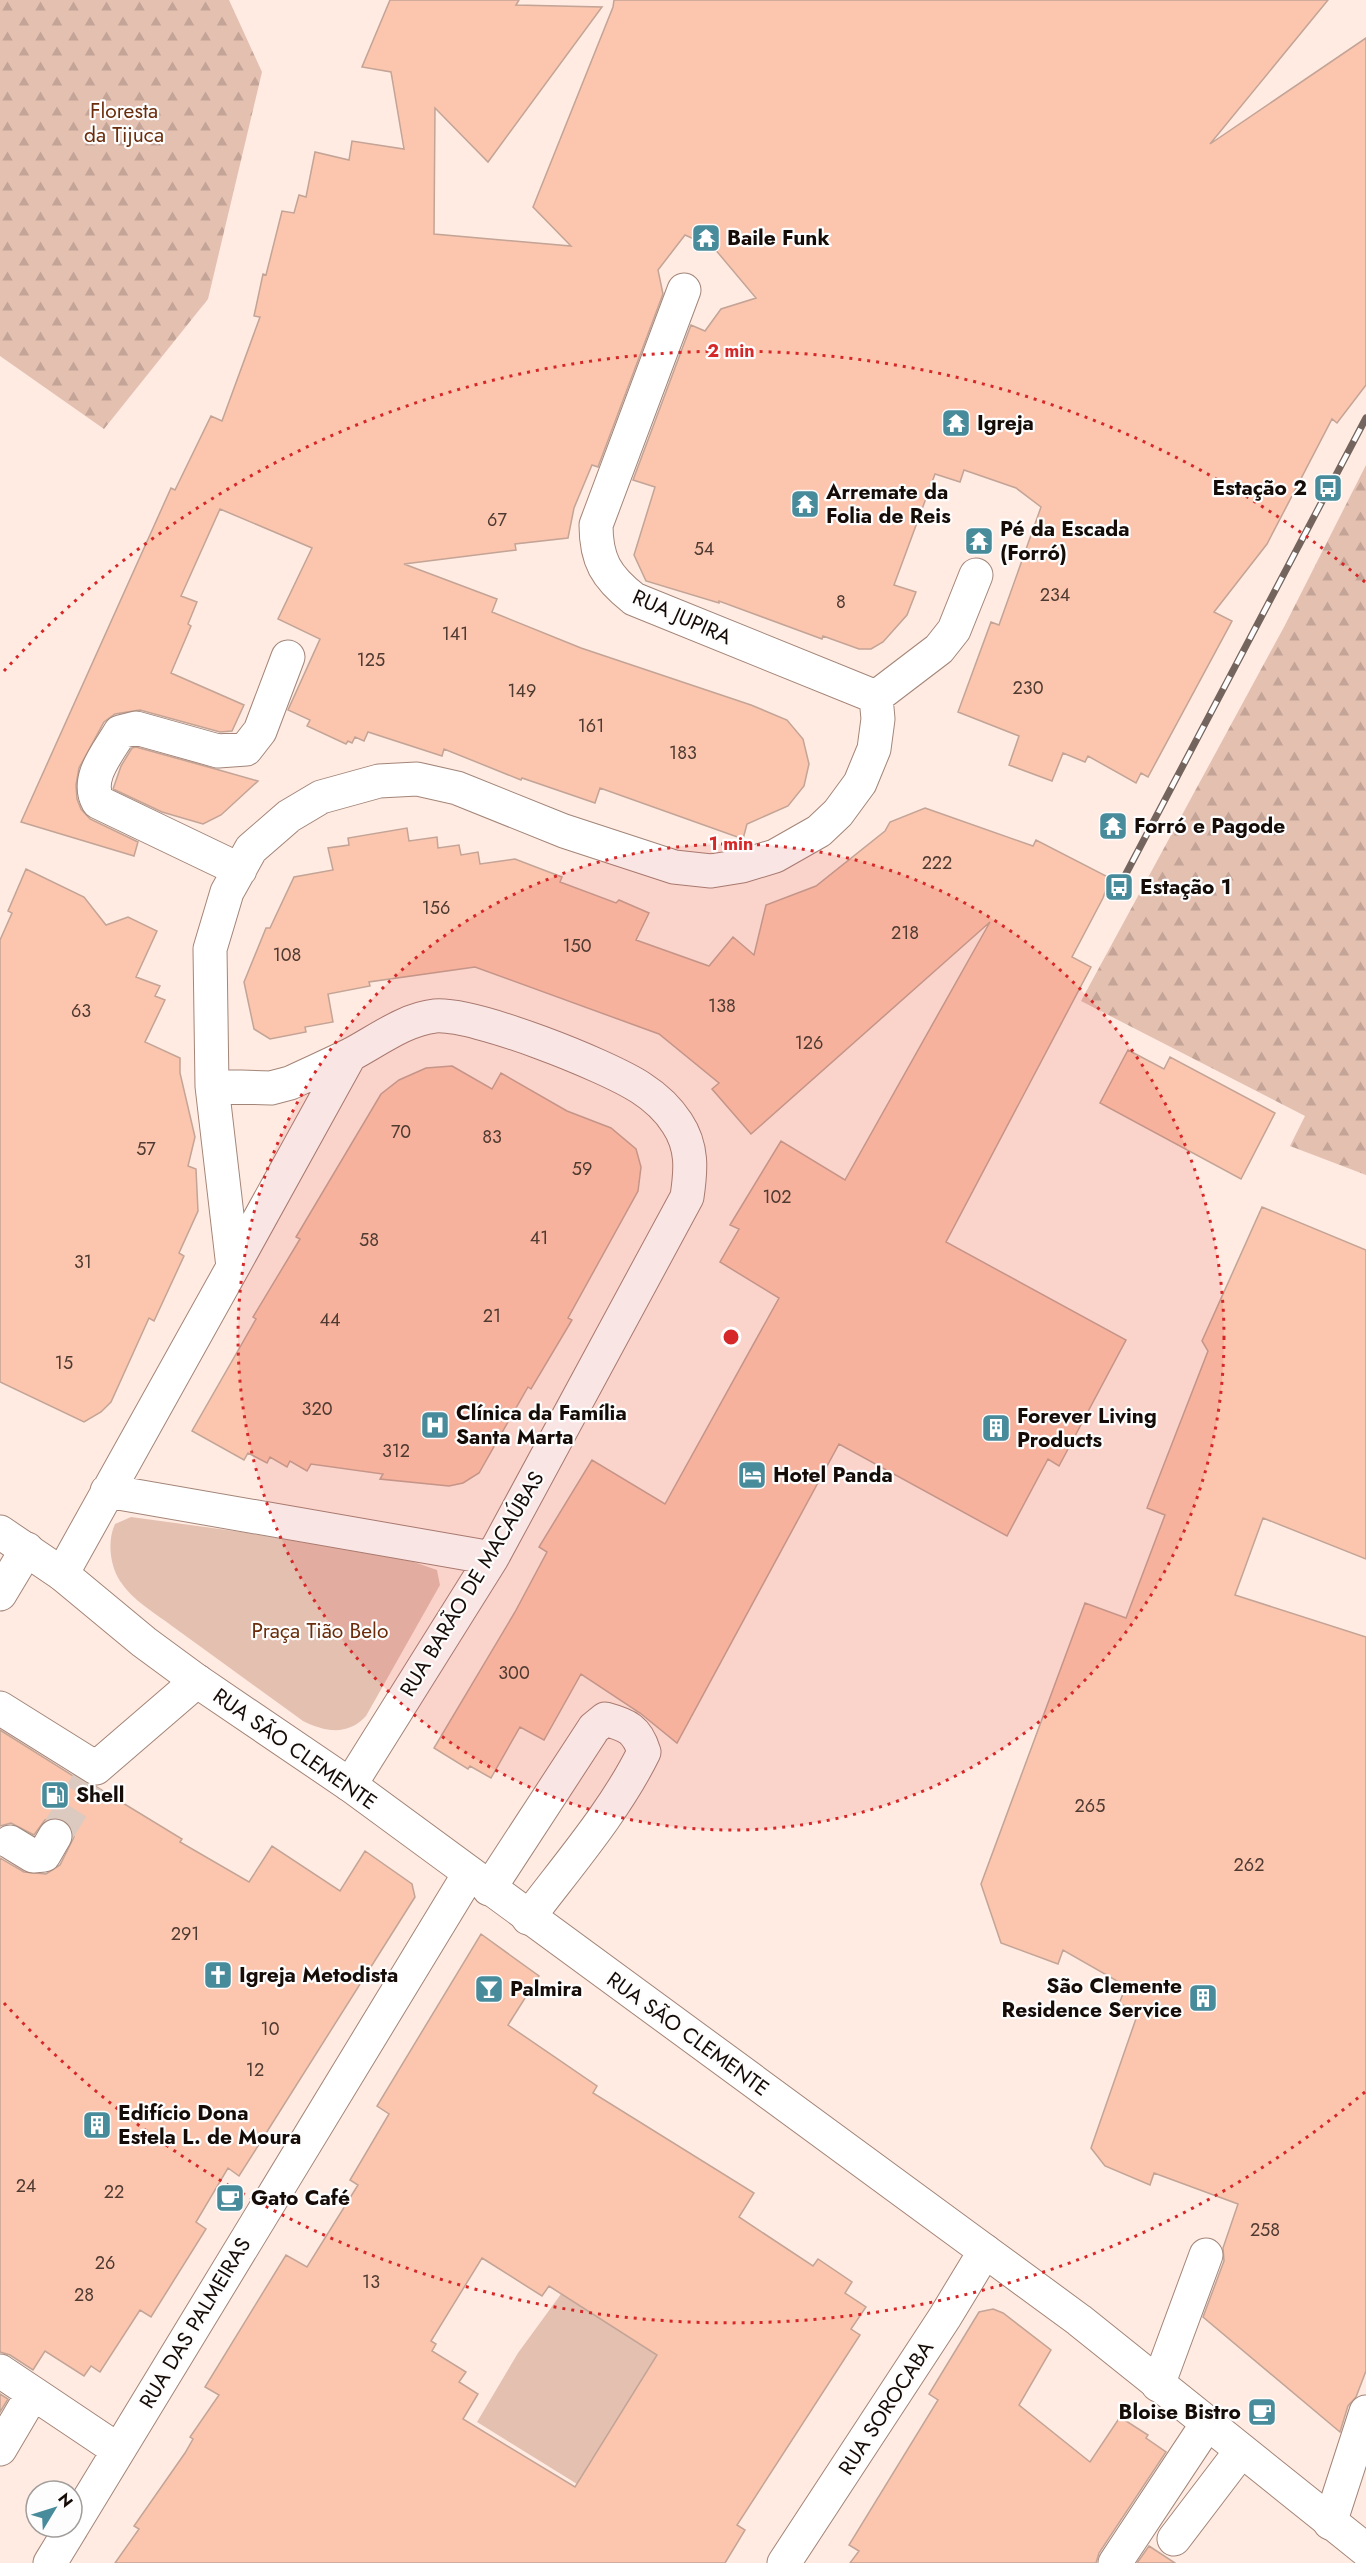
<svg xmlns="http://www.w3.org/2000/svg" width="1366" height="2563" font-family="Jost,sans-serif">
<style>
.green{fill:#e4c0b1}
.forest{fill:url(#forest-firs)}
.building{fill:#fbc5ae;stroke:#c3a496;stroke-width:1.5;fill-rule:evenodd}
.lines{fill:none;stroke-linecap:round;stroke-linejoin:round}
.minor-tunnel{stroke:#dccac1;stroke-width:33;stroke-dasharray:33 16;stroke-linecap:butt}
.minor-casing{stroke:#a38578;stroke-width:35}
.major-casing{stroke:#a38578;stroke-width:35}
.minor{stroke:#fff;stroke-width:33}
.major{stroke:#fff;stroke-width:33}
.rail-casing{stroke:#73655e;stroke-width:7}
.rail{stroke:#fdfdfd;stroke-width:4.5;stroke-dasharray:14;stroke-linecap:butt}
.ring{fill:none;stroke:#d62828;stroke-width:3;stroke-dasharray:3 6}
.labels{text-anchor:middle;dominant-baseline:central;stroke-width:4.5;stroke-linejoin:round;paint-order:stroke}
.number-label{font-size:18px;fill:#4f3a31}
.park-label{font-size:21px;fill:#6a2c0a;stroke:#fdfdfd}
.poi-label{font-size:21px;font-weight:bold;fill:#160c07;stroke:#fdfdfd;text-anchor:start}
.street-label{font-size:21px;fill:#160c07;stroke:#fdfdfd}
.centre{fill:#d62828;stroke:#fdfdfd;stroke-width:3}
.ring-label{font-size:18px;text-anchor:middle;font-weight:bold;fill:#d62828;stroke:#fdfdfd;stroke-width:4.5;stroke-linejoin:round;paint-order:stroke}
</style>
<defs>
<pattern id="forest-firs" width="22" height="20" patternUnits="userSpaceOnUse" patternTransform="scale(1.5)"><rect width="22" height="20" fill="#e4c0b1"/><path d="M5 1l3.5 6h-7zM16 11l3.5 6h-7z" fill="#c3a497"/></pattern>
</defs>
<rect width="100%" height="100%" fill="#ffebe2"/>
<path class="green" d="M131,1517L242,1532L411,1561L437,1570L440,1585L366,1716C348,1736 325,1732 303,1721C260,1690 216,1658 172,1626C155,1613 132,1600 120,1581C110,1566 107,1541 115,1524Z
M561,2294L657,2355L577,2484L477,2422L518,2353Z"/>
<path class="forest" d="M0,0H229L262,72L208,299L104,429L0,356Z
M1366,465V1175L1290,1146L1305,1116L1081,1001L1284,627Z"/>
<path class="building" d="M390,0H519L516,5L602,7L488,162L435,108L434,234L571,246L533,207L613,7L614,0H1328L1210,144L1366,38V385L1337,423L1332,419L1267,544L1214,612L1232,621L1148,777L1141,773L1136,783L1088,756L1085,762L1063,753L1052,781L1009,765L1019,736L958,712L991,622L999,625L1041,507L1016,488L964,470L960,482L935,474L894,585L916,592L907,615L883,642L871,649H859L823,636L822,639L719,601V603L646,581L634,555L655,487L633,480L691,325L705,331L721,309L756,298L714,248L685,235L658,270L663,294L598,467L592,465L574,508L568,538L515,544L516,550L404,564L497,599L492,612L581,648L751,705L787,720L803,739L809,764L804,786L788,806L747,824L743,839L600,788L595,803L522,778L521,780L444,749L442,756L368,732L364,741L355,737L352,743L348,741L346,744L307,726L310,720L288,710L320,639L278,619L312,548L220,509L181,596L197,602L188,624L191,626L171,673L244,705L232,731L220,732L140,710L115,714L104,722L79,768L76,785L77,799L81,809L90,819L138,842L134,856L21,822L171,488L175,490L211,416L222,421L260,317L254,316L263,274L266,275L282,211L294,213L299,195L306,197L315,152L349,160L352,141L404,149L391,72L362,67Z
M136,747L219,770L258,781L221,815L203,824L162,812L113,789L121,766L132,748Z
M925,808L1033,846L1036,840L1110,878L1103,898L1072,957L1091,967L946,1242L1126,1340L1059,1466L1048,1459L1007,1536L839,1444L677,1743L640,1713L581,1674L544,1740L520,1727L491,1778L470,1766L468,1769L434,1748L515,1612L547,1552L539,1547L592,1460L665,1504L779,1298L720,1262L739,1229L730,1225L781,1141L845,1180L990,922L751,1134L712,1089L719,1083L659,1034L475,967L369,982L370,986L328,994L333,1022L305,1027L306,1032L270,1039L254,1029L244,982L266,928H270L294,877L333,870L328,848L349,845L348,838L407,828L409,841L437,837L438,848L459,845L461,855L478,852L480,864L515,859L562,877L560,882L616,903L619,900L649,913L636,940L709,966L733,937L754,955L766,905L816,886L885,831L890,822Z
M26,869L84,897L106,925L128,917L157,931L136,977L160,986L155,996L165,1000L145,1042L180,1058V1073L195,1137L188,1166L196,1169L198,1211L179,1253L184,1256L154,1321L149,1318L111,1402L101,1412L84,1422L0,1382V940L12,913L8,911Z
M1128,1050L1164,1069L1170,1057L1275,1113L1241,1179L1100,1103Z
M452,1066L492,1089L501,1073L567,1111L611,1128L636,1149L641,1167L638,1191L568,1318L572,1320L531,1389L528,1387L479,1473L463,1483L449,1486L380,1479L383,1474L311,1464L307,1471L290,1461L287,1467L270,1457L267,1463L248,1453L244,1460L192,1431L256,1319L253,1317L300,1239L296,1237L381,1094L399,1080L426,1068Z
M1262,1207L1366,1250V1559L1263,1518L1235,1595L1366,1637V2371L1356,2397L1348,2406L1340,2432L1203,2317L1224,2261L1223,2248L1238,2204L1154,2173L1150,2185L1105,2166L1091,2148L1139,2010L1119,2004L1126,1986L1063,1950L1058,1964L1001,1943L981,1884L1085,1603L1126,1618L1165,1515L1147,1508L1208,1351L1202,1341Z
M0,1730L86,1784L95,1786L182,1839L180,1842L249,1882L272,1846L340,1891L365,1851L412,1884L415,1897L239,2176L228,2168L196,2222L206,2229L151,2317L140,2310L100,2372L91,2366L84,2376L45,2351L33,2370L10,2355L0,2352V1858L24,1872L46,1874L60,1865L74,1837L71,1826L64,1820L56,1817L45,1820L34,1835L11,1823L0,1826Z
M481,1934L539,1976L508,2025L597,2086L593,2093L754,2193L739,2217L813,2266L818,2259L852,2282L845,2293L866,2307L851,2329L860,2335L737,2525L745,2530L725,2563H115L139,2529L134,2526L185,2453L193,2439L190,2437L219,2395L205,2387L286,2255L307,2267L358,2185L350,2180L389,2114L377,2106ZM482,2258L542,2296L549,2286L657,2355L575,2487L463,2419L478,2394L459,2382L466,2372L432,2351L436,2344L431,2341Z
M993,2309L1003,2313L1051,2350L1019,2405L1090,2462L1120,2417L1148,2435L1146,2438L1166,2452L1099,2553L1096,2563H850L859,2551L849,2545L938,2400L929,2394L979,2312Z
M0,2394L8,2399L0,2412Z
M1149,2546L1175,2563H1137Z"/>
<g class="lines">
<path class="minor-tunnel" d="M55,1836L88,1782"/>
<g class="minor-casing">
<path id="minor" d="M684,290L596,525C596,560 606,577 634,599L876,697
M876,697L939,649L954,630L976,575
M240,870L98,802C85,778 108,753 120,732L136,728L218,751L246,749L260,731L288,657
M212,1086L271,1088L290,1083C311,1073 332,1064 352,1054C378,1040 406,1019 435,1016C475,1013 606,1065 641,1088C655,1097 668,1109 677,1123C693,1147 691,1170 687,1197L492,1558L350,1785
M233,1267L350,1055
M107,1491L492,1558
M62,1574L233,1267L212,1086L210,949L227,892L251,849L289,816L321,797L379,781L417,779L457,788L564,831L674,867L711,871L742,866L775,856L819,831L838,813L860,783L874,749L878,719L876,697
M0,1594L27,1549
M0,1708L96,1768L197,1681
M10,1842L33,1856L44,1855L55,1836
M489,1889L594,1728L605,1719C627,1725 637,1729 644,1752C615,1811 568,1865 528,1918
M0,2371L33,2393
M1158,2385L1206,2255
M0,2449L33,2393L118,2450
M1330,2523L1366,2412
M72,2527L469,1874
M1174,2539L1241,2451
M50,2563L72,2527
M784,2563L945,2317L985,2251
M1115,2563L1207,2424"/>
</g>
<g class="major-casing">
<path id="major" d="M0,1532L62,1574L144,1642L197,1681L350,1785L985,2251L1079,2320L1366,2550"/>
</g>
<use href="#minor" class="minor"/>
<use href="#major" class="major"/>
<g class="rail-casing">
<path id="rail" d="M1119,887L1366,418"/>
</g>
<use href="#rail" class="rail"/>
</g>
<circle cx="731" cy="1337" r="493" fill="#d62828" fill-opacity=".12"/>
<g class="ring">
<circle cx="731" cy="1337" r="493"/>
<path d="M1365 2092A986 986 0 0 1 4 2003M4 671A986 986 0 0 1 1365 582"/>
</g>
<defs>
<g id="temple-square" transform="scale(1.5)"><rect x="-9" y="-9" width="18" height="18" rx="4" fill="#488b9b" stroke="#fdfdfd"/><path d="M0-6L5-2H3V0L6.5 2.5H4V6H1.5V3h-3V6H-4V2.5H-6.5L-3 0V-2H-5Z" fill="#fff"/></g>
<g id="bus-square" transform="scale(1.5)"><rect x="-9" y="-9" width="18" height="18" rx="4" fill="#488b9b" stroke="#fdfdfd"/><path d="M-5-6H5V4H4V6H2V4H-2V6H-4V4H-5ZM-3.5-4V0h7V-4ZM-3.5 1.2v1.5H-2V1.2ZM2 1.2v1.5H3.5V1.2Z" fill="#fff"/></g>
<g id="hospital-square" transform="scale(1.5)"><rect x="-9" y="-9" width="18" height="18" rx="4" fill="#488b9b" stroke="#fdfdfd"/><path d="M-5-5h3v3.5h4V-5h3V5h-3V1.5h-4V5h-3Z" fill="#fff"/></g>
<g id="building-square" transform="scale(1.5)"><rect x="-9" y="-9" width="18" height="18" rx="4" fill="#488b9b" stroke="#fdfdfd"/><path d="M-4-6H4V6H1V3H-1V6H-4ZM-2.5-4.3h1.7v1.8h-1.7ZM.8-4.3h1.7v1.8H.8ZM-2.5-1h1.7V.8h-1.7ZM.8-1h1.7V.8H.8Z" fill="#fff"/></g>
<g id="hotel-square" transform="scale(1.5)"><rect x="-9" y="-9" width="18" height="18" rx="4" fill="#488b9b" stroke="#fdfdfd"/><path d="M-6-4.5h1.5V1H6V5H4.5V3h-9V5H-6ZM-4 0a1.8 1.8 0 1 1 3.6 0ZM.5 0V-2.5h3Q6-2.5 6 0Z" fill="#fff"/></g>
<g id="fuel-square" transform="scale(1.5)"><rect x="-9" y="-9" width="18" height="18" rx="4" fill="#488b9b" stroke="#fdfdfd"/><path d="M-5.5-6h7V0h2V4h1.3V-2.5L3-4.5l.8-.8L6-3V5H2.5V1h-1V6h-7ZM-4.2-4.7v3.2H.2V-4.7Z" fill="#fff"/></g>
<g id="church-square" transform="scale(1.5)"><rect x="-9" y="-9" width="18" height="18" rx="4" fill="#488b9b" stroke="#fdfdfd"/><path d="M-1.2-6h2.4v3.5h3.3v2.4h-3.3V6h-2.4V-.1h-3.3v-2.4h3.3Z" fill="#fff"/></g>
<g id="bar-square" transform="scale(1.5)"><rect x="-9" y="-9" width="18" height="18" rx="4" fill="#488b9b" stroke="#fdfdfd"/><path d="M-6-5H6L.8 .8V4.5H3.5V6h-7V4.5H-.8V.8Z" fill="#fff"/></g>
<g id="cafe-square" transform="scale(1.5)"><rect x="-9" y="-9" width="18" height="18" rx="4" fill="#488b9b" stroke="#fdfdfd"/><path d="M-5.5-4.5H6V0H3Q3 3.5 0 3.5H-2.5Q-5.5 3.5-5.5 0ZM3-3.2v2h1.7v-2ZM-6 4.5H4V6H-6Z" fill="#fff"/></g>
</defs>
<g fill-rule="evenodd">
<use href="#temple-square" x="706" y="238"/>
<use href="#temple-square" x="956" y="423"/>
<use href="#bus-square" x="1328" y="488"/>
<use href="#temple-square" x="805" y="504"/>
<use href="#temple-square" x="979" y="541"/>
<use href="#temple-square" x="1113" y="826"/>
<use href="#bus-square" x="1119" y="887"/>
<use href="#hospital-square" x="435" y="1425"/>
<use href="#building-square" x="996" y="1428"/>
<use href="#hotel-square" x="752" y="1475"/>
<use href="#fuel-square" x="55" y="1795"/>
<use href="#church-square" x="218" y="1975"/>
<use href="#bar-square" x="489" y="1989"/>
<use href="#building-square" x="1203" y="1998"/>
<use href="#building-square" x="97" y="2125"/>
<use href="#cafe-square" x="230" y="2198"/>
<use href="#cafe-square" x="1262" y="2412"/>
</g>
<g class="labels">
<g class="number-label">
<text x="497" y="520">67</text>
<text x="704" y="549">54</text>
<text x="1055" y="595">234</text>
<text x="841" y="602">8</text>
<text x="455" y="634">141</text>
<text x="371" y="660">125</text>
<text x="1028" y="688">230</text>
<text x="522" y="691">149</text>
<text x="591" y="726">161</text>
<text x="683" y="753">183</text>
<text x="937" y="863">222</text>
<text x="436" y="908">156</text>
<text x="905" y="933">218</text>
<text x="577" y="946">150</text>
<text x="287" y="955">108</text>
<text x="722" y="1006">138</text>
<text x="81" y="1011">63</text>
<text x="809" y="1043">126</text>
<text x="401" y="1132">70</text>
<text x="492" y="1137">83</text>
<text x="146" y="1149">57</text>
<text x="582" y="1169">59</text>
<text x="777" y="1197">102</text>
<text x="539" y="1238">41</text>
<text x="369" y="1240">58</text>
<text x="83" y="1262">31</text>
<text x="492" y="1316">21</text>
<text x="330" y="1320">44</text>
<text x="64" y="1363">15</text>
<text x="317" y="1409">320</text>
<text x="396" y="1451">312</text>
<text x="514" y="1673">300</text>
<text x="1090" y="1806">265</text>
<text x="1249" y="1865">262</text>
<text x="185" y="1934">291</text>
<text x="270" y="2029">10</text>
<text x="255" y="2070">12</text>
<text x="26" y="2186">24</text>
<text x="114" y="2192">22</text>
<text x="1265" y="2230">258</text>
<text x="105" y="2263">26</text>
<text x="371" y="2282">13</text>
<text x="84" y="2295">28</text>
</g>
<g class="park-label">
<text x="124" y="111">Floresta<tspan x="124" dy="24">da Tijuca</tspan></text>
<text x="320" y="1631">Praça Tião Belo</text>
</g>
<g class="poi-label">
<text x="727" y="238">Baile Funk</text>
<text x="977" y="423">Igreja</text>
<text x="1307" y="488" text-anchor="end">Estação 2</text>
<text x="826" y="492">Arremate da<tspan x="826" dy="24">Folia de Reis</tspan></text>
<text x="1000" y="529">Pé da Escada<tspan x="1000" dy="24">(Forró)</tspan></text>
<text x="1134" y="826">Forró e Pagode</text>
<text x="1140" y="887">Estação 1</text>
<text x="456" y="1413">Clínica da Família<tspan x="456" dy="24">Santa Marta</tspan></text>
<text x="1017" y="1416">Forever Living<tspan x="1017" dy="24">Products</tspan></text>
<text x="773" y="1475">Hotel Panda</text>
<text x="76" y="1795">Shell</text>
<text x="239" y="1975">Igreja Metodista</text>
<text x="1182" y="1986" text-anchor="end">São Clemente<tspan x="1182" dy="24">Residence Service</tspan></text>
<text x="510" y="1989">Palmira</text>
<text x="118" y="2113">Edifício Dona<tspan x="118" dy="24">Estela L. de Moura</tspan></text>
<text x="251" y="2198">Gato Café</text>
<text x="1241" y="2412" text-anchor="end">Bloise Bistro</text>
</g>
<g class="street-label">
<text transform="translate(682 617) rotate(24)">RUA JUPIRA</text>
<text transform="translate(472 1584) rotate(-59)">RUA BARÃO DE MACAÚBAS</text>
<text transform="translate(295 1749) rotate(35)">RUA SÃO CLEMENTE</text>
<text transform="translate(688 2034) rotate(36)">RUA SÃO CLEMENTE</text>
<text transform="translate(195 2323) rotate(-59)">RUA DAS PALMEIRAS</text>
<text transform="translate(886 2408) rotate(-57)">RUA SOROCABA</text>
</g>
</g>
<circle cx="731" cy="1337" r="9" class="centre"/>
<g class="ring-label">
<text x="731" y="357">2 min</text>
<text x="731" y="850">1 min</text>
</g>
<g transform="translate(54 2509) rotate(52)"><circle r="28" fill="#fdfdfd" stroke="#a19d9b" stroke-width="1.5"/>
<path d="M0-4.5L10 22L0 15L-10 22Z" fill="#488b9b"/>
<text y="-9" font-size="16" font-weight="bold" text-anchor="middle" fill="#160c07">N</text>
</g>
</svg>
